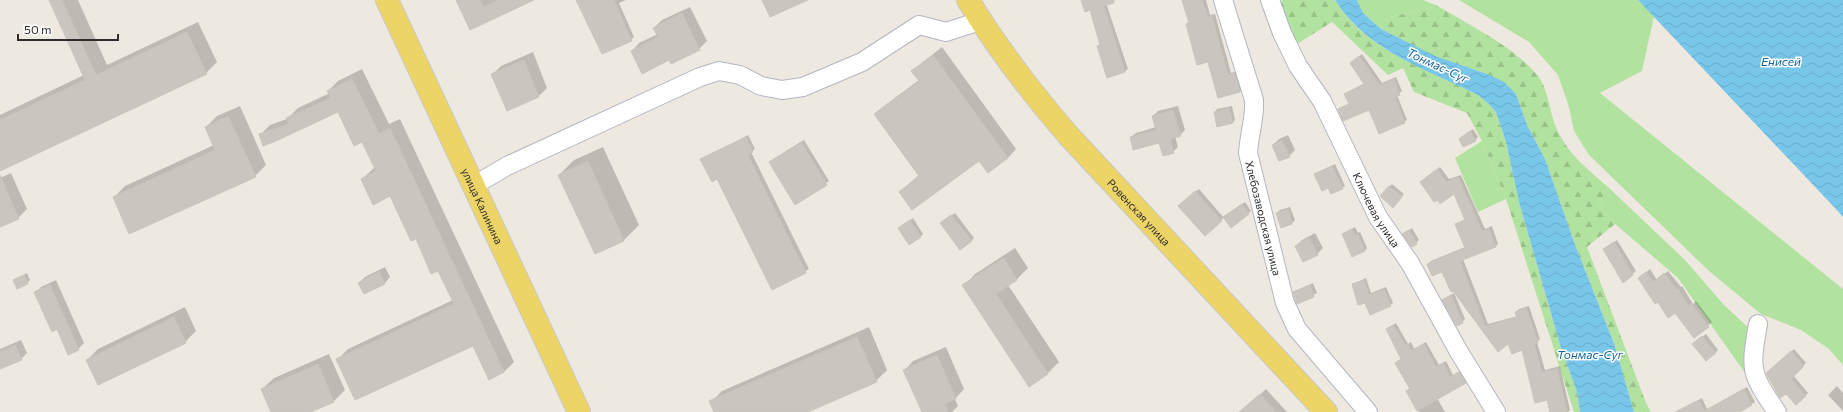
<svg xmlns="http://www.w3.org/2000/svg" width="1843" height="412" font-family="Commissioner,sans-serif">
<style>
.grass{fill:#b2e29f}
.forest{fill:url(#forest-firs)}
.water{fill:url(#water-waves)}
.shadow{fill:#0003}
.building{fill:#cac5bf;stroke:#c9c5b9}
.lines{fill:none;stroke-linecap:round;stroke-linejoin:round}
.minor-casing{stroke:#b3b5c0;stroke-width:20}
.major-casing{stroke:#c8c8c8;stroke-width:24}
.minor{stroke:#fff;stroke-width:18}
.major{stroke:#edd466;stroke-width:22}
.labels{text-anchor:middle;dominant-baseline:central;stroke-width:3;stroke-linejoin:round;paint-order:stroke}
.street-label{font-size:11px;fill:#2d2d2d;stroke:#fff}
.water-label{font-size:12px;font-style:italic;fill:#12659c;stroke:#fff}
</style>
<defs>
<pattern id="forest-firs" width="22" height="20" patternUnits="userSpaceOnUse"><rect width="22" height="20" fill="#b2e29f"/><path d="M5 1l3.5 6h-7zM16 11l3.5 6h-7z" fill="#99c289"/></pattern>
<pattern id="water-waves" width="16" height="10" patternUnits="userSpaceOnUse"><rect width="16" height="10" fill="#78c7eb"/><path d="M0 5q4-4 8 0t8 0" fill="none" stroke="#68abca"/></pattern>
</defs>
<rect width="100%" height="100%" fill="#eee9e0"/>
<path class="grass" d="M1357,0H1423L1438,6L1386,18L1381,29L1363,13Z
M1459,0H1638L1654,16L1642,71L1600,93L1843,289V365L1829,349L1801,330L1761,314L1709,271L1589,155L1574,131L1569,107L1558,75L1529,42Z
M1482,141L1506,199L1478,212L1455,158Z
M1608,187L1685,260L1724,305L1752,331L1745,373L1678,278L1615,224L1599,206Z"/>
<path class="forest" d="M1282,0H1335C1366,51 1427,69 1478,95L1489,104L1496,112L1506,142L1519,202L1561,348L1577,392L1580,412H1574L1506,199L1482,141L1467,113L1414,92L1403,68L1388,75L1332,22L1297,44C1290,31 1278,15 1282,0Z
M1438,6C1469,25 1516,48 1538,76C1547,88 1549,105 1553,119C1562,149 1586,168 1608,187L1599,206L1615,224L1587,247L1646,403L1651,412H1634L1615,346L1574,242L1545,159L1527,125L1516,94L1487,74L1435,57L1381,29L1386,18Z"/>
<path class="water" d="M1335,0H1357L1363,13L1381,29L1435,56L1487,74L1504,82L1516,94L1527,125L1545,159L1574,242L1615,346L1634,412H1580L1577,392L1561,348L1519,202L1506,142L1496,112L1489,104L1478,95C1426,69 1367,51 1335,0Z
M1638,0H1843V217L1835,208Z"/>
<path class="shadow" d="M50,0H78L107,65L198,22L217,62L206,73L0,168V115L84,75Z
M457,0H528L471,28Z
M577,0H626L619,3L634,37L631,40Z
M1082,0H1105L1128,69L1125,71L1107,77L1098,46L1101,43L1090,9Z
M1183,0H1206L1210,15L1215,14L1231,73L1238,71L1243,88L1240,91L1218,97L1208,60L1187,24L1189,21Z
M690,7L707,41L699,49L670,59L632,51L639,43L658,34L654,28L662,20Z
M942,47L1016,149L1008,158L979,160L900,192L919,175L875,114L884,106L919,80L912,71Z
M533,52L547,88L539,96L493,74L501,66Z
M1362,54L1382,83L1396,77L1402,91L1397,95L1407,120L1404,122L1369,108L1339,110L1350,103L1345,95L1365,83L1354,61Z
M362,69L389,124L400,119L514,362L504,372L474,344L338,359L348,349L453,300L439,269L391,195L362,179L375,167L362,140L338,111L260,135L270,125L287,119L298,108L330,93L328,91L338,81Z
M240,106L266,165L255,176L114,197L125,186L214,145L206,127L217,116Z
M1178,106L1185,130L1180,135L1175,136L1178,147L1173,152L1160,141L1131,137L1136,133L1156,127L1153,116L1158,111Z
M1232,106L1235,120L1232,123L1215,112L1217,109Z
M1473,129L1478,137L1475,140L1463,136Z
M748,135L755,149L751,152L809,269L772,289L717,178L702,160Z
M1288,135L1295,150L1289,156L1273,145L1279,139Z
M804,140L829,181L795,203L770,162Z
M603,147L639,225L624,240L595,253L559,175L574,160Z
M1335,164L1345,186L1342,188L1329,187L1315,174Z
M1440,167L1449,179L1461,175L1485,229L1492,226L1498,244L1495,247L1463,259L1488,324L1518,316L1516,312L1519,309L1529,306L1540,339L1537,342L1545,370L1560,366L1570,410L1568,412H1551L1548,399L1523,349L1509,342L1498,350L1442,270L1428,264L1431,261L1465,247L1456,225L1465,219L1454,193L1421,182Z
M11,173L27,209L18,218L0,226V178Z
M1392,184L1404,194L1396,204L1381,196Z
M1199,189L1224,218L1227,215L1245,202L1251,211L1231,226L1224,217L1221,221L1182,203Z
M1290,207L1295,220L1292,223L1282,226L1277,213L1280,210Z
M955,213L974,238L971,241L944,221Z
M913,218L923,234L920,237L902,225Z
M1355,227L1358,233L1360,232L1367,248L1365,251L1343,234Z
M1412,228L1419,240L1412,246L1404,234Z
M1315,233L1323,248L1317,254L1296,246L1302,240Z
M1617,240L1636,271L1623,281L1607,247Z
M1015,248L1028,268L1017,279L1008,285L1059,362L1048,373L964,286L975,274Z
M385,267L390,277L385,283L364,293L359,283L365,277Z
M1650,269L1657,280L1668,271L1681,287L1682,286L1693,304L1696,301L1712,322L1694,337L1675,312L1659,300L1639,278Z
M27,273L30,280L27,283L14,280Z
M1366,278L1371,293L1386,287L1393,303L1390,305L1365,301L1354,284Z
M56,280L84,343L78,349L57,328L35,293L41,287Z
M1313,283L1317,293L1298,302L1294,292Z
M1454,293L1465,319L1462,322L1443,300Z
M185,307L196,331L185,342L87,360L98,349Z
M1396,323L1408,344L1411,342L1414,349L1426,342L1439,365L1446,361L1453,375L1462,370L1468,380L1437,398L1445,412H1419L1408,391L1411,388L1390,327Z
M869,327L887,370L876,381L806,412H715L711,402L722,391Z
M1706,334L1718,350L1715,353L1696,342Z
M21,340L27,353L21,359L0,368V349Z
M946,347L964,389L955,399L958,406L952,412H923L905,370L913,361Z
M1794,349L1806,363L1793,375L1808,393L1796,404L1767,374Z
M329,354L345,390L334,401L309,412H272L262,389L274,378Z
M1837,386L1843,393V411L1828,395Z
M1747,387L1755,402L1737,412H1691L1688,406L1702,398L1707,409Z
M1266,389L1287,412H1241L1247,406Z"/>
<path class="building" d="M49,0H62L96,75L187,32L207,74L0,171V120L85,80Z
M456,0H480L483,7L499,0H534L470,30Z
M576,0H614L632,41L602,54Z
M762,0H808L770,17Z
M1081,0H1114V3L1104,6L1125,72L1107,78L1097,46L1100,45L1090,10L1085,12Z
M1182,0H1202L1208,17L1212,16L1228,75L1235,73L1240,92L1218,98L1208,62L1197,65L1186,24L1189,23Z
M682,13L700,50L671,64L669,60L642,74L631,51L658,37L653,28Z
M933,55L1008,158L988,173L979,161L912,210L899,192L919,176L874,114L919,81L911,71Z
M1359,56L1380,85L1394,79L1400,95L1395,97L1405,123L1379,134L1369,110L1343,121L1338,109L1349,104L1344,94L1364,84L1350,63Z
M524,60L539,97L507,111L491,74Z
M352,79L379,134L390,128L504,372L489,380L473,346L355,400L336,359L454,304L438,271L431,274L416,239L411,241L390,196L373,205L361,179L376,171L362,142L354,146L338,112L276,141L263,146L259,134L289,124L286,118L331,98L327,91Z
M1229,108L1233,123L1217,127L1214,112Z
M1173,110L1181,136L1170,139L1174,153L1163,156L1159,143L1133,150L1130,137L1156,130L1152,116Z
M228,116L256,177L129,234L113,197L215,150L205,127Z
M1470,131L1476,141L1463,147L1459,139Z
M746,137L753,152L748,155L806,273L772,290L717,179L712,182L700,159Z
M1282,140L1290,157L1279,161L1272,145Z
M801,142L827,185L795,205L769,162Z
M588,161L624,241L595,254L558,175Z
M1332,166L1343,189L1331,194L1328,188L1322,191L1314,174Z
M1437,169L1446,182L1458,177L1482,231L1489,229L1496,247L1460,261L1485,326L1517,317L1515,312L1526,308L1538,343L1534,344L1542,372L1557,369L1567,412H1550L1547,400L1535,403L1522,350L1512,354L1508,344L1498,352L1453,291L1451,292L1442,272L1432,276L1427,264L1465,248L1455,224L1465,220L1454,194L1440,204L1438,200L1434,202L1420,182Z
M0,175L19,219L0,227Z
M1389,186L1402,197L1393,208L1380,196Z
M1195,191L1222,221L1205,236L1178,206Z
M1242,204L1249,214L1231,228L1223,217Z
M1288,209L1292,224L1281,228L1276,213Z
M951,215L972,241L960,250L940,223Z
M910,220L921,237L909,245L898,228Z
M1352,229L1355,235L1358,234L1365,251L1352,257L1342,234Z
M1409,230L1417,244L1412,247L1402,234Z
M1309,238L1318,255L1303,262L1295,246Z
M1614,242L1633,275L1623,283L1603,249Z
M1004,258L1017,280L996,294L1048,374L1029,387L962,285Z
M379,272L385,284L364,294L358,283Z
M1646,272L1653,282L1664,273L1677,290L1678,289L1689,306L1692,304L1709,327L1694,338L1675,313L1668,318L1658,302L1655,304L1638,278Z
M24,275L28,284L17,289L13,280Z
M1364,280L1369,295L1384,289L1391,306L1370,315L1365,303L1358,305L1352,284Z
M50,285L79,350L68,355L57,329L52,332L34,292Z
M1310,285L1314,297L1297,304L1293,292Z
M1451,295L1463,323L1457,326L1442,300Z
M174,317L186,343L98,385L86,360Z
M1393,325L1406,346L1408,344L1411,351L1424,344L1436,367L1443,363L1450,377L1459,372L1466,383L1417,411L1406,391L1410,389L1395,363L1401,359L1386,329Z
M1702,336L1716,353L1706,361L1692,344Z
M857,337L877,382L808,412H714L709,401Z
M15,345L22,360L0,369V352Z
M1791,351L1804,366L1791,379L1806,396L1796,405L1786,394L1780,398L1766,373Z
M937,355L956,399L945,404L948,412H922L903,370Z
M318,364L334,402L311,412H271L261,389Z
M1744,389L1752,405L1740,412H1675L1699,400L1705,411Z
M1260,394L1276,412H1239Z"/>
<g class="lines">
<g class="minor-casing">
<g id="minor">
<path id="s1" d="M1223,0L1254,100C1255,119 1249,135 1248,153L1285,303L1297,329L1368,412"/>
<path id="s2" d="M1270,0L1282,33L1298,66L1322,101L1378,217L1410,263L1459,352L1496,412"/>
<path d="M473,186L507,166L700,77L719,71L740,75L761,86L782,90L803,87L862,62L919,25L946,32L980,21"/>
<path d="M1758,324C1750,370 1750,373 1777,412"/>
</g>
</g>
<g class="major-casing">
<g id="major">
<path id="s3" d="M387,0L579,412"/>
<path id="s4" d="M968,0C997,48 1031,92 1068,135L1326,412"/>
</g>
</g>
<use href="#minor" class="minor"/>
<use href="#major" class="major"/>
</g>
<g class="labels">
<g class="street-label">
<text stroke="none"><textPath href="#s3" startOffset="227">улица Калинина</textPath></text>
<text stroke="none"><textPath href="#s2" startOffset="236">Ключевая улица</textPath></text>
<text stroke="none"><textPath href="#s4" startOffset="273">Ровенская улица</textPath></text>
<text stroke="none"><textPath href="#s1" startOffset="225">Хлебозаводская улица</textPath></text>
</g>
<g class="water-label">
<text x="1781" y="61">Енисей</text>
<text transform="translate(1438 65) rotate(25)">Тонмас-Суг</text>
<text x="1590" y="354">Тонмас-Суг</text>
</g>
</g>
<path d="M18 34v6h100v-6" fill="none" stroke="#2d2d2d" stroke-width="2"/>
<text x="24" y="34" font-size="12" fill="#2d2d2d" stroke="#ffffff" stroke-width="3" paint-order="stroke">50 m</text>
</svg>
